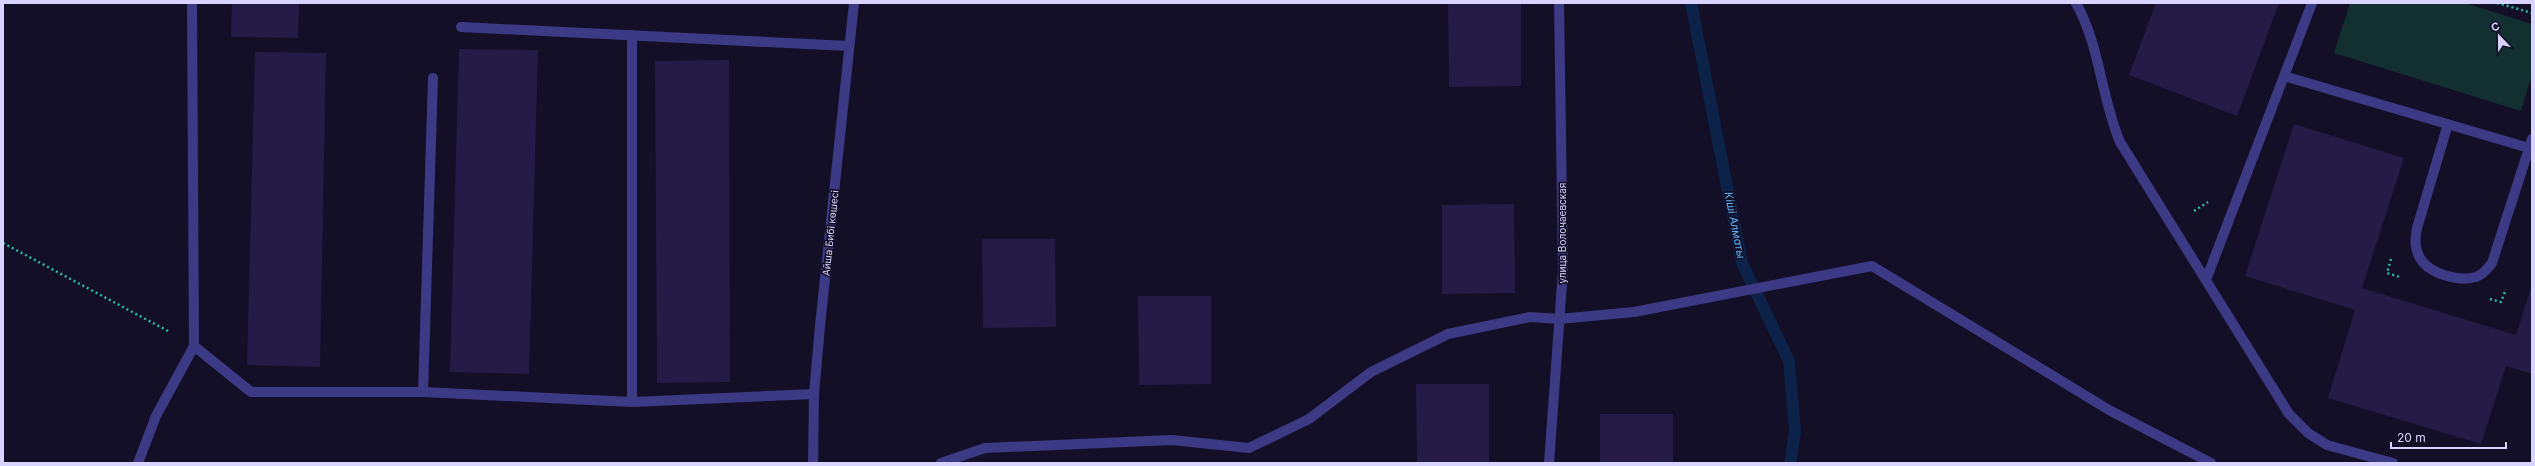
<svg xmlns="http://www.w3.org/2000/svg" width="2535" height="466" font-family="Inter,sans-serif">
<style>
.green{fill:#12302f}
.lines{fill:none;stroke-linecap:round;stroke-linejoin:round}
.stream{stroke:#0c2248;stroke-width:12}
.building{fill:#241b47}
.path{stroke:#2fb8b0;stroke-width:2.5;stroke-dasharray:2 3;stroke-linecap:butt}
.minor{stroke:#3d3a85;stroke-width:10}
.labels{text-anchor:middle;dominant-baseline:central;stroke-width:3.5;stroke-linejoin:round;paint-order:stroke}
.street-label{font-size:10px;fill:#d9d4ff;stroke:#130f26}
.water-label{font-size:11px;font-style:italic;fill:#62b6ff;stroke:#130f26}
</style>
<rect width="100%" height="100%" fill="#130f26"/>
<path class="green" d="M2350,3H2465L2532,24V74L2521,111L2334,53Z"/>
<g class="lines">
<path class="stream" d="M1691,3L1742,263L1789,361L1795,432L1790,463"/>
</g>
<path class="building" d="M232,3H299L298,38L231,37Z
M1448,3H1521V86L1449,87Z
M2156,3H2279L2237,116L2129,75Z
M459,49L538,50L529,374L450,372Z
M255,52L326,53L320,367L247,365Z
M729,60L730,382L657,383L655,61Z
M2294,124L2404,158L2362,288L2516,335L2532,285V374L2506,366L2481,444L2328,398L2355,310L2245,276Z
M1514,204L1515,293L1442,294V205Z
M982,239H1055L1056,327L983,328Z
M1138,296H1211V384L1139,385Z
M1416,384H1489V463H1417Z
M1600,414H1673V463H1600Z"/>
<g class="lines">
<path class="path" d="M2497,3L2532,13
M2194,211L2208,202
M3,243L168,331
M2391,259L2387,273L2400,277
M2490,299L2501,302L2506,289"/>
<path class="minor" d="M192,3L194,346L251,392H423L632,402L814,394
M2076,3C2100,46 2101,97 2120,142L2289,414L2308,433L2327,445L2393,463
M461,27L848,46
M632,35V402
M2284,76L2529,148
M2448,124L2417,228C2415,239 2414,248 2420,258C2429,274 2459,282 2476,277C2483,275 2488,268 2492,263L2532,139
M2206,280L2312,3
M423,392L433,78
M138,463L156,416L194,346
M813,463L814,394L820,326L854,3
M941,463L985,448L1172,440L1249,448L1309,419L1371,372L1448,334L1530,317L1559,319L1634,312L1872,266L2109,410L2211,463
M1549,463L1563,270L1559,3"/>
</g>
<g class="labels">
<g class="street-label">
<text transform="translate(830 233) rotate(-84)">Айша Бибі көшесі</text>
<text transform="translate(1562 233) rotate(-90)">улица Волочаевская</text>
</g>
<g class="water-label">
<text transform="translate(1735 225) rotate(79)">Кіші Алматы</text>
</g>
</g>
<rect width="2535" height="466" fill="none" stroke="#d9d4ff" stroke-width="8"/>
<g transform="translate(2499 36) rotate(338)" stroke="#130f26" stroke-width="3" paint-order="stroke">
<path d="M0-3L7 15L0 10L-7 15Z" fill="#d9d4ff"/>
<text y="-6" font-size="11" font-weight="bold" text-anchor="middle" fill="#d9d4ff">С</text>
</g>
<path d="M2391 442v6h115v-6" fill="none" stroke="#d9d4ff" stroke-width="2"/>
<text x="2397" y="442" font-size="12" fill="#d9d4ff" stroke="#130f26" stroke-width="3" paint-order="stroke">20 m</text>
</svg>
